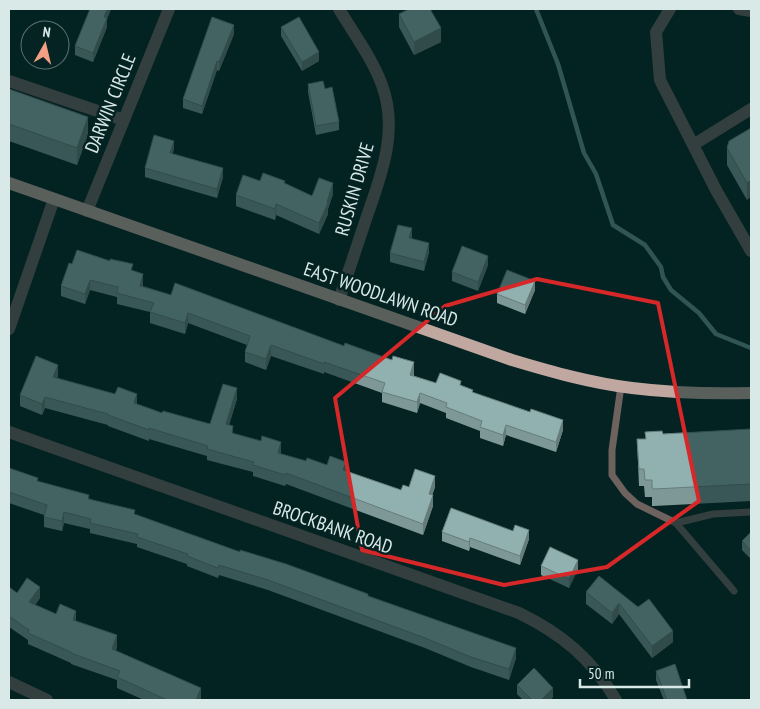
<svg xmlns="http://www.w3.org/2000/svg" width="760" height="709" font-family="'PT Sans Narrow',sans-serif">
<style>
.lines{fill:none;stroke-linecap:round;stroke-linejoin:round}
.stream{stroke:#689190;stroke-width:4.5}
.service{stroke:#6e625f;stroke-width:7}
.minor{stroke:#6e625f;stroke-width:12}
.primary{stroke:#c0a8a1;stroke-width:12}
.wall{fill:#7d9897}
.shaded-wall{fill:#667c7b}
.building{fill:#91b1b0;stroke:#667c7b}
.marked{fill:none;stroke:#d62828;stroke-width:4;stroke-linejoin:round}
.labels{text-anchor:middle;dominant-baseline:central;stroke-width:5;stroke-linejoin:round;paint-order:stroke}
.street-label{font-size:19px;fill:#d8e9e8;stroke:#042322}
</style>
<rect width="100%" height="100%" fill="#042322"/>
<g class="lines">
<path class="stream" d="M536,9L558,64L584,153L596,174L613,225L645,245L661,267L663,277L671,290L699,313L716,334L751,348"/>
<path class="service" d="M621,386L612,450V475L625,493L637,504L676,523L713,514L751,512
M676,523L734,591"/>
<path class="minor" d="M339,9C354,34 372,58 382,85C399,131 381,176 366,219C357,246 348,273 339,300
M670,9L656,32L660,80L716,190L751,251
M739,9L751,11
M9,81L124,120
M693,145L751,109
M87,211L169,9
M9,329L54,199
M9,432L519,613C562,634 592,659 616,700
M9,682L47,700"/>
<path class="primary" d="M9,183L512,360C552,372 591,383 632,388C672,393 711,394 751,393"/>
</g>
<path class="wall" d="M90,9H111L107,19V27L93,62L75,55V46Z
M399,14L441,42L414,55L399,27Z
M281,27L319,61L302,71L281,36Z
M234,34L219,71L217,70L202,114L183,108V99Z
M308,84L325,89L339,122V130L316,135L308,92Z
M9,89L88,134L77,165L9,141Z
M751,128L747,200L727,165V148Z
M174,149L172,154L223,177L217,198L145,177V168Z
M260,181L285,183L312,196L333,194L328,209V214L319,234L276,215L275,220L236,206V195Z
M412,238L429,252L424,271L390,262V253Z
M110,261L133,271L143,284V286L414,373V376L436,383L461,386L473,393L563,430L556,452L506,435L503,446L480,438V431L446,418V413L420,403L417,413L382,402V393L324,372V374L271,356L266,370L245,362V352L247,345L188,323L185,334L150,323V312L117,304V297L90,290L85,304L61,296V286L72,264Z
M488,265L478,291L452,281V272Z
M535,290L525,314L497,303V294Z
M58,376L57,378L137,404L162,413L210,424L237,399L229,425L233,433L281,454L306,461L346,471L401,490L409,487H435L432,495L433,506L423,535L286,484L285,486L253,476V472L207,460V456L149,439V441L108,426V425L45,408L42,415L20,406V395Z
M751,429V501L654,506H652V497H645L644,486H639L637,439H645L663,434Z
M9,468L38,481L135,514L240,552L368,596L516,658L509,680L471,667L425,648L268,590L219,575L218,578L187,566V564L137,547V544L90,533V529L64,523L62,531L44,527V515L9,503Z
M513,531L529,539L520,565L470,547L469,551L442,541V532Z
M751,532V559L742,550V541Z
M541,566L578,569L569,588L541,575Z
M599,576L673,642L652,658L619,614L612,624L586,604V592Z
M9,587L17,593L40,598L35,605L56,614L76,621L117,646L116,651L201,699V700H144L117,688V680L71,664V663L28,644V640L9,627Z
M656,671L687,700H664L656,680Z
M517,685L553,697L550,700H523L517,694Z"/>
<path class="shaded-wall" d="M107,9H111L107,19V27L93,62V53L104,17Z
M234,25V34L219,71V62Z
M441,28V42L414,55V42Z
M319,52V61L302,71V62Z
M217,61V70L202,114V106Z
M88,117V134L77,165V148Z
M174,141V149L170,162V153Z
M223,168V177L217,198V189Z
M751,180V197L747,200V183Z
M333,183V194L328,209V214L319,234V223Z
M276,204V215L275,220V209Z
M412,228V237L409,246V238Z
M429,243V252L424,271V262Z
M488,256V265L478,291V282Z
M143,274V284L140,296V286Z
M90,280V290L85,304V294Z
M535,281V290L525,314V305Z
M188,313V323L185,334V323Z
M271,345V356L266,370V359Z
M414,362V373L410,385V375Z
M58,365V376L53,388V377Z
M237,388V399L226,435V424Z
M420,393V403L417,413V402Z
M137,394V405L134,403Z
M45,397V408L42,415V404Z
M563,420V430L556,452V442Z
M506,425V435L503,446V435Z
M281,442V453L278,464V453Z
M346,462V473L343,470Z
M435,476V487L429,505V494Z
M433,495V506L423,535V524Z
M64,512V523L62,531V521Z
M529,530V539L520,565V556Z
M470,538V547L469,551V542Z
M578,560V569L569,588V579Z
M40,587V598L29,613V602Z
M619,603V614L612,624V613Z
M76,611V622L73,620Z
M673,631V642L652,658V646Z
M117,635V646L112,660V649Z
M516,648V658L509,680V669Z
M201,688V700H196Z
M553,688V697L550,700H541Z"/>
<path class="building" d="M90,9H107L104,17L107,18L93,53L75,46Z
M409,9H430L441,28L414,42L399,14Z
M212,17L234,25L219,62L217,61L202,106L183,99Z
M299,17L319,52L302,62L281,27Z
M323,81L325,89L332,87L339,122L316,126L308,84Z
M9,89L88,117L77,148L9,124Z
M751,128V180L747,183L727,148L729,141Z
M154,135L174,141L170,153L223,168L217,189L145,168Z
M263,173L285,181L284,183L312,196L319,178L333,183L327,202L328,203L319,223L276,204L275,209L236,195L243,175L260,181Z
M398,225L412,228L409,238L429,243L424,262L390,253Z
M462,246L488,256L478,282L452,272Z
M77,250L110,261V259L133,264L131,270L143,274L140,286L171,295L175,283L344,346L345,343L392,360L393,356L414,362L410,375L436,383L440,373L461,381L460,385L473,390L472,392L530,412L531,409L563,420L556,442L506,425L503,435L480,427L482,421L446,407L447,403L420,393L417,402L382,392L385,383L324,362V364L271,345L266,359L245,352L250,336L188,313L185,323L150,312L154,303L117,293L118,287L90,280L85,294L61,286L69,263L72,264Z
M507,270L535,281L525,305L497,294Z
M36,356L58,365L53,377L115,394L118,387L137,394L134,403L162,413L163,411L210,424L223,384L237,388L226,424L233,426L232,433L261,441L262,436L281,442L278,453L306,461L307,458L327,465L330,456L346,462L343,470L401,490L403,485L409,487L415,469L435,476L429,494L433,495L423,524L286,473L285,475L253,465L254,462L207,449L208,446L149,428V430L108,415V414L45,397L42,404L20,395Z
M751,429V484L654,489L652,488V480H645L644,469H639L637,439H646L645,432L662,431L663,434Z
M9,468L38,478L37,481L89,495L88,499L135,510L134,514L240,552V550L286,564L368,594V596L516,648L509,669L471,657L425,638L268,580L219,565L218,568L187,556L188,554L137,537L138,534L90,523L91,519L64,512L62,521L44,517L47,505L9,492Z
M451,508L513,531L515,525L529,530L520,556L470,538L469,542L442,532Z
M751,532V551L742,541Z
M550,547L578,560L569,579L541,566Z
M599,576L638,607L649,599L673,631L652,646L619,603L612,613L586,592Z
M27,578L40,587L29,602L56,614L60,604L76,611L73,620L117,635L112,649L201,688L196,700H167L117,677L120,671L71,653V652L28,633L29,630L9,616V587L17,593Z
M675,664L687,700H667L656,671Z
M534,668L553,688L541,700H532L517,685Z"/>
<path d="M0 0H760V709H0ZM537,279L658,303L699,501L607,567L504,585L362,550L335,398L445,306Z" fill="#042322" fill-opacity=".55" fill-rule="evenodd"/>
<path class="marked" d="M537,279L658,303L699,501L607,567L504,585L362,550L335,398L445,306Z"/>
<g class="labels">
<g class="street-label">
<text transform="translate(110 103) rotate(-68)">DARWIN CIRCLE</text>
<text transform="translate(354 189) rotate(-74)">RUSKIN DRIVE</text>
<text transform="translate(381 294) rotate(19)">EAST WOODLAWN ROAD</text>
<text transform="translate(333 527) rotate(19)">BROCKBANK ROAD</text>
</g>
</g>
<rect width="760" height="709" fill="none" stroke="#d8e9e8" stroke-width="20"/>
<g transform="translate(45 45) rotate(8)"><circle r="24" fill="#042322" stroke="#597271"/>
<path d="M0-4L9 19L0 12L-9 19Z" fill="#f39f83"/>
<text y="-8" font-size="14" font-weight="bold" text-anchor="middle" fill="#d8e9e8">N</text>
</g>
<path d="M580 679v8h109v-8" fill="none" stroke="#d8e9e8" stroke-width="2.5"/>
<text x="588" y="679" font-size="15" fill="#d8e9e8" stroke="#042322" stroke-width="4" paint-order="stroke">50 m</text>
</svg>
